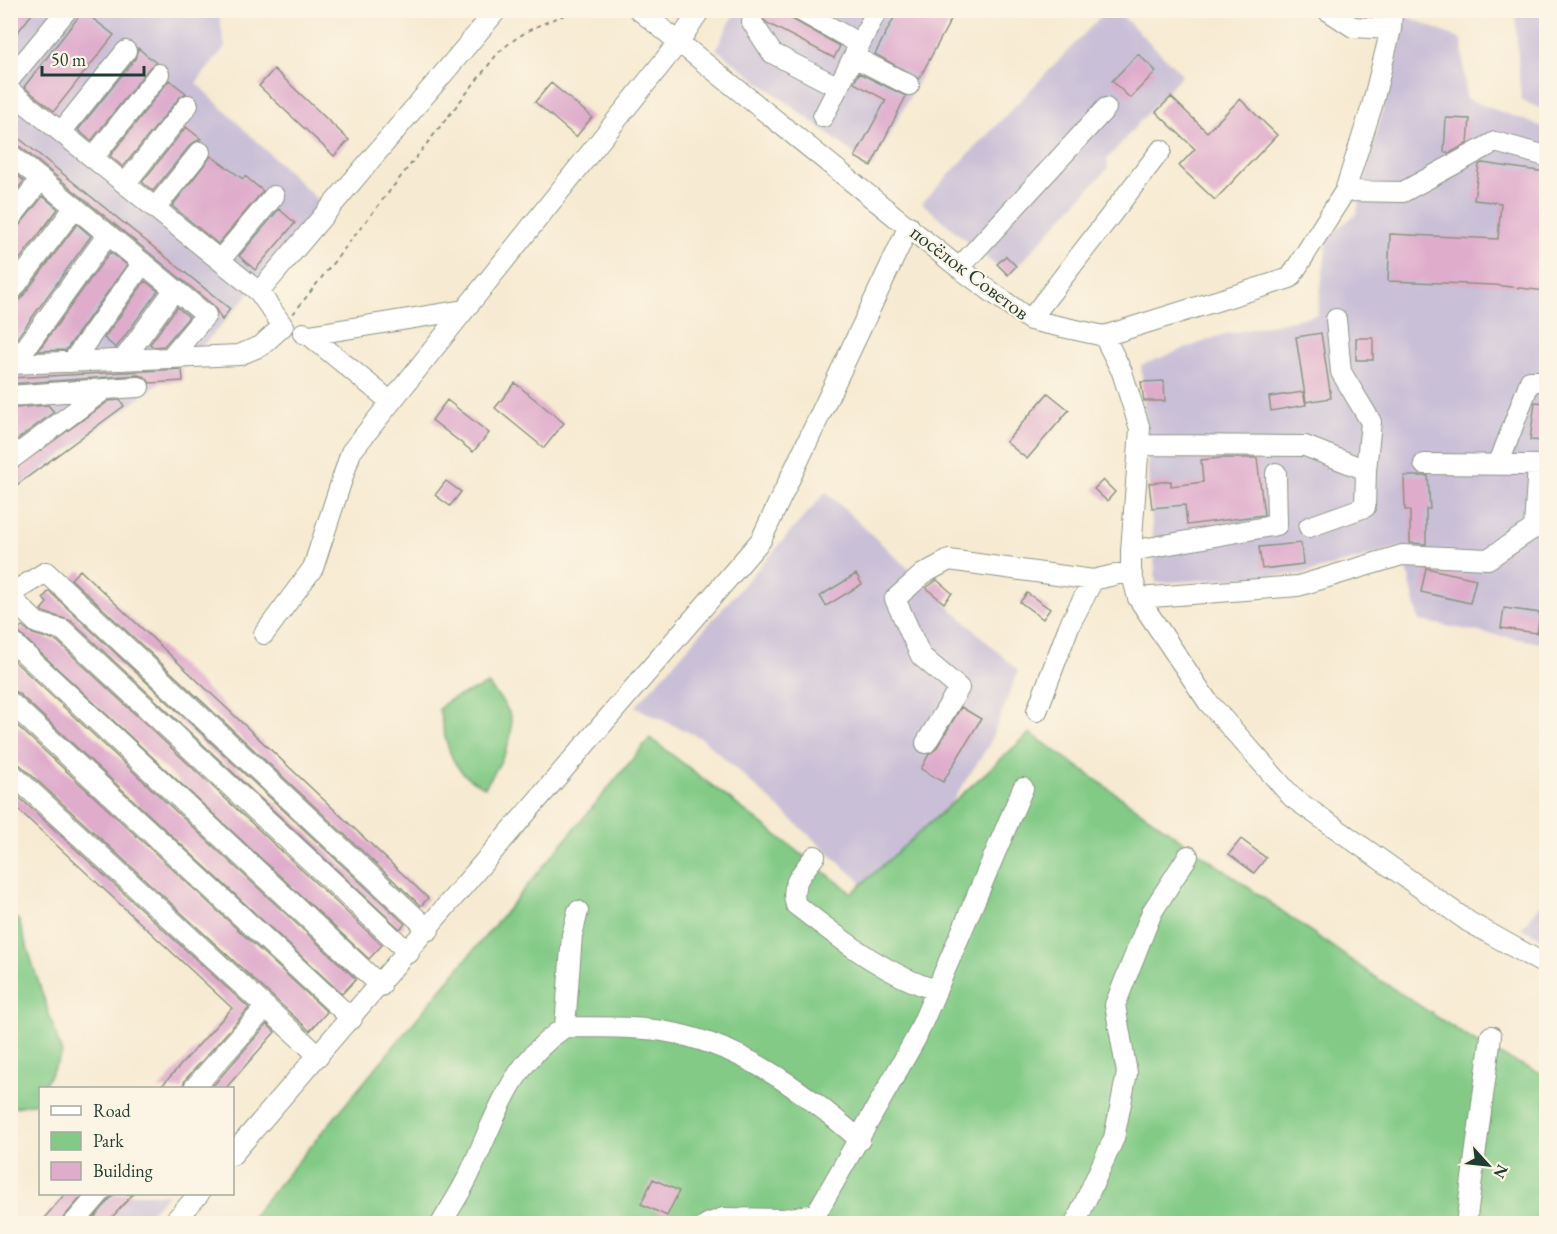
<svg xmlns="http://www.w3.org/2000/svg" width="1557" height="1234" font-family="'EB Garamond',serif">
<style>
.industrial{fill:#c9bfd7}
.green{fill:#82ca86;stroke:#50845d;stroke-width:1.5}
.building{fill:#dfaccc}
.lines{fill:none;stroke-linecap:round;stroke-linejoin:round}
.minor-casing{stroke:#8b9483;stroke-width:22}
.path{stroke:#8b9483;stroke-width:2;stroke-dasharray:4.5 4.5;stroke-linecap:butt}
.minor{stroke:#fff;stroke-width:20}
.labels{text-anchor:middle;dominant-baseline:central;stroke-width:4.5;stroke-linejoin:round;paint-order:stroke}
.street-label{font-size:21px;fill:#1f3d34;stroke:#fcf5e5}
</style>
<rect width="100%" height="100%" fill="#fcf5e5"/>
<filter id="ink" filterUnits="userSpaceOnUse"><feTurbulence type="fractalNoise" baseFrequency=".0167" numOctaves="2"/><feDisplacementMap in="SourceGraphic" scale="12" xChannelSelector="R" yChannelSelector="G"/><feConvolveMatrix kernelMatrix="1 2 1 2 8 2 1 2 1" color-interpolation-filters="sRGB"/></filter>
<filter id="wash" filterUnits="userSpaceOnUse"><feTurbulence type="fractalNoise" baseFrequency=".008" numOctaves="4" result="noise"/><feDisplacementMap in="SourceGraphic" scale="24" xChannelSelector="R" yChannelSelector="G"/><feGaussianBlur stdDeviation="1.35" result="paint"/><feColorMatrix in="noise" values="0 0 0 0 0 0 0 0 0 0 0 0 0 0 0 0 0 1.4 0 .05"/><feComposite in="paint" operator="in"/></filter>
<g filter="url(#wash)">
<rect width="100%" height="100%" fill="#f7ead2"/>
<path class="industrial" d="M11,11H218L225,47L196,83L326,208L187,363L11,493Z
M736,11H956L872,167L716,49Z
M1106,11H1117L1182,74L1107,159L1108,168L1008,276L922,203Z
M1515,11H1546V111L1521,100Z
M1404,15L1462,40L1466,99L1546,128V644L1419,621L1402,547L1302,574L1156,583L1141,365L1222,335L1317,315L1328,236L1356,214L1399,47Z
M826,492L1018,671L989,745L885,904L703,739L635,707Z
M1546,899V940L1521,928Z
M65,1194H168L140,1223L39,1224Z"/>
<path class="green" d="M488,684C494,692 501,699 506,707C522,733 499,765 485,787C448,772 447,744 439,709C451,695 471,693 488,684Z
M1030,733L1375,977L1488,1050L1546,1075V1223L246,1224L650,738L852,893Z
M18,919L62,1054L34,1103L11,1108L10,920Z"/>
<g id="blocks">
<path class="building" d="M10,10H35L10,42Z
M754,10H776L840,46L834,58L767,23Z
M898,10H956L919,79L875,54Z
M83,11L114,35L54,111L24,87Z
M138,48L156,63L150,67L91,141L78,130L135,59Z
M1138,54L1156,71L1130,98L1112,81Z
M274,69L349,140L334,156L259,86Z
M859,73L906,96L871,166L855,157L886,100L854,83Z
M169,80L186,93L179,98L123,167L110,156Z
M551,83L592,117L576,137L535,102Z
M1171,97L1207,132L1240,99L1277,135L1215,200L1179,166L1195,149L1156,112Z
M1446,118L1470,119L1468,143L1450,153L1444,152Z
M186,127L201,139L191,144L153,191L142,182Z
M10,131L230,309L222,320L214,306L18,145L10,142Z
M211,156L243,179L245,176L263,191L218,244L172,206Z
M1482,163L1546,172V291L1494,285L1388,281L1390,234L1498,239L1501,203L1474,200L1479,165Z
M10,170L24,181L10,199Z
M43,196L58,209L10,272V231L19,226Z
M279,209L295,223L255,270L239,256Z
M77,224L91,236L10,348V305L20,300Z
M110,252L127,265L66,350L38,351Z
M1006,256L1016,266L1008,275L997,264Z
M145,281L158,291L116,348L104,338Z
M177,307L189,317L164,346L153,347L150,344Z
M1321,333L1331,398L1306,402L1296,337Z
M1356,338H1373V360H1356Z
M182,369L183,381L150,383L145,377L138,375L10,384V378Z
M1164,381L1165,401H1144L1141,382Z
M515,383L564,423L544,448L495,408Z
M1303,392L1306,405L1271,411L1269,397Z
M1048,393L1069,410L1027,459L1006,442Z
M120,400L124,406L10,490V472L109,401Z
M447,400L489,433L473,452L432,420Z
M1535,402L1546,403V441L1530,440Z
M48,405L54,412L10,445V411L15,408Z
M1221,458H1257L1264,515L1187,525L1185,505L1152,508L1149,483L1171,481V486L1203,482L1201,460Z
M1404,476H1428L1430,509H1426V544L1410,543V510H1405Z
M1103,480L1115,492L1107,501L1094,489Z
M446,481L461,492L450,506L435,495Z
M1301,543L1303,564L1262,569L1259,547Z
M1426,568L1476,579L1470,603L1421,592Z
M80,570L428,898L421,906L71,579Z
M856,574L862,584L826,606L820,596Z
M937,580L952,593L944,603L926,588Z
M49,591L405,924L400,929L71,621L43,612L41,610L47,603L43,598Z
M1027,593L1050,609L1043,619L1020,602Z
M1504,608L1540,613L1537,633L1501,628Z
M22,626L33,634L57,641L382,945L369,959L17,631Z
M10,657L356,979L342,994L18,693L10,690Z
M961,707L981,719L943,782L921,769L929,754L936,749Z
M10,719L327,1012L310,1031L18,763L10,760Z
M10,789L249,1008L185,1080L182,1089H159L232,1008L10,802Z
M1241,839L1266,858L1254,873L1229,854Z
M267,1024L275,1032L225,1089H210Z
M653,1179L679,1191L667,1216L641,1204Z
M65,1194H84L58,1224H39Z
M114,1194H133L106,1224H89Z"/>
</g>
</g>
<g filter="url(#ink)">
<use href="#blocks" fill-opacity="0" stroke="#8b9483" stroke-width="1.5"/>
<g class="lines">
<g class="minor-casing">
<path id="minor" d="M639,10L959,268L1030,320L1104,336L1290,278L1345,191L1372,106L1391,29L1392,10
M799,10L860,44
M1327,10L1353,27L1391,29
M752,22L772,53L838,87
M854,57L909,85
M10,79L67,10
M10,91L259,292L497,10
M823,117L877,10
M61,132L126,51
M10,154L206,315L170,358L10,364
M93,158L159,74
M125,184L188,105
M1345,191L1403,192L1495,142L1546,156
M155,208L200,152
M10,219L41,179
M220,260L274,196
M959,268L1106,108
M10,293L75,207
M1336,319L1341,372L1371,422L1366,470
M1030,320L1161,150
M303,333L309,335L391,402
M309,335L464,310
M1104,336L1122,372L1140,429L1131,551V571L1138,598L1208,702L1293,798L1469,922L1546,965
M170,358L239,355L261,346L283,326L259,292
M123,360L175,289
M72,362L143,263
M14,364L108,234
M10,396L105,389
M1139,445L1305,446L1366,470L1365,507L1309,527
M10,460L105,389L139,387
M1499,463L1530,381H1546
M1424,464L1546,465
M1534,528L1538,465
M1131,551L1277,525L1276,473
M10,594L46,572L429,930
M10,597L37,623L63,630L409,953
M1138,598L1298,586L1402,555L1488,559L1534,528L1546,529
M264,634L313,568L351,452L679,42L700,10
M10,640L381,986
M10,702L352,1019
M1037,711L1069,626L1093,580
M926,743L959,688L921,656L895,599L923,574L949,560L1093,580L1131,571
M10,772L319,1056
M815,856C803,872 789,884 796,905C840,938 883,974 936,990
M565,1027C597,1028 631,1026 662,1031C739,1043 803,1090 860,1140
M194,1088L266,1007
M232,1155L761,540L909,226
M73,1224L99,1194
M172,1224L199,1194
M441,1224C450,1208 461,1192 469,1175C496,1117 509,1065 565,1027L572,935L578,911
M707,1224L723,1218L784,1219L816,1214L916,1038L1023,788
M1075,1224L1114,1138L1127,1073L1115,1005L1152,912L1188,856
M1466,1224L1491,1036"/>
</g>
<path class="path" d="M293,314L498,53C523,30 548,20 580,10"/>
<use href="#minor" class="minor"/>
</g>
</g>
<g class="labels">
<g class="street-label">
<text transform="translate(970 272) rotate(37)">посёлок Советов</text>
</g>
</g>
<rect width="1557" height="1234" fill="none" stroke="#fcf5e5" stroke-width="36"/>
<rect x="39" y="1087" width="195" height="108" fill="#fcf5e5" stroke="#a4ab9e" stroke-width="1.5"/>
<rect x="51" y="1106" width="30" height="9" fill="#ffffff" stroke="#a4ab9e" stroke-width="1.5"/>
<text x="93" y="1117" font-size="18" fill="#1f3d34">Road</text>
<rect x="51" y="1132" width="30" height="18" fill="#82ca86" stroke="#a4ab9e" stroke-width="1.5"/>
<text x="93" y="1147" font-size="18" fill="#1f3d34">Park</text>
<rect x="51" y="1162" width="30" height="18" fill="#dfaccc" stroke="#a4ab9e" stroke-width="1.5"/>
<text x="93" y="1177" font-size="18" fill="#1f3d34">Building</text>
<g transform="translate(1488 1165) rotate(117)" stroke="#fcf5e5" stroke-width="4.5" paint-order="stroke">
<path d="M0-4.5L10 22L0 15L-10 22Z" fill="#1f3d34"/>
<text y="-9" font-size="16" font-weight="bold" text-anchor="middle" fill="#1f3d34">N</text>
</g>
<path d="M42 66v9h102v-9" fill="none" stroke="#1f3d34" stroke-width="3"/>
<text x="51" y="66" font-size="18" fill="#1f3d34" stroke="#fcf5e5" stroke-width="4.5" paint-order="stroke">50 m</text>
</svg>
